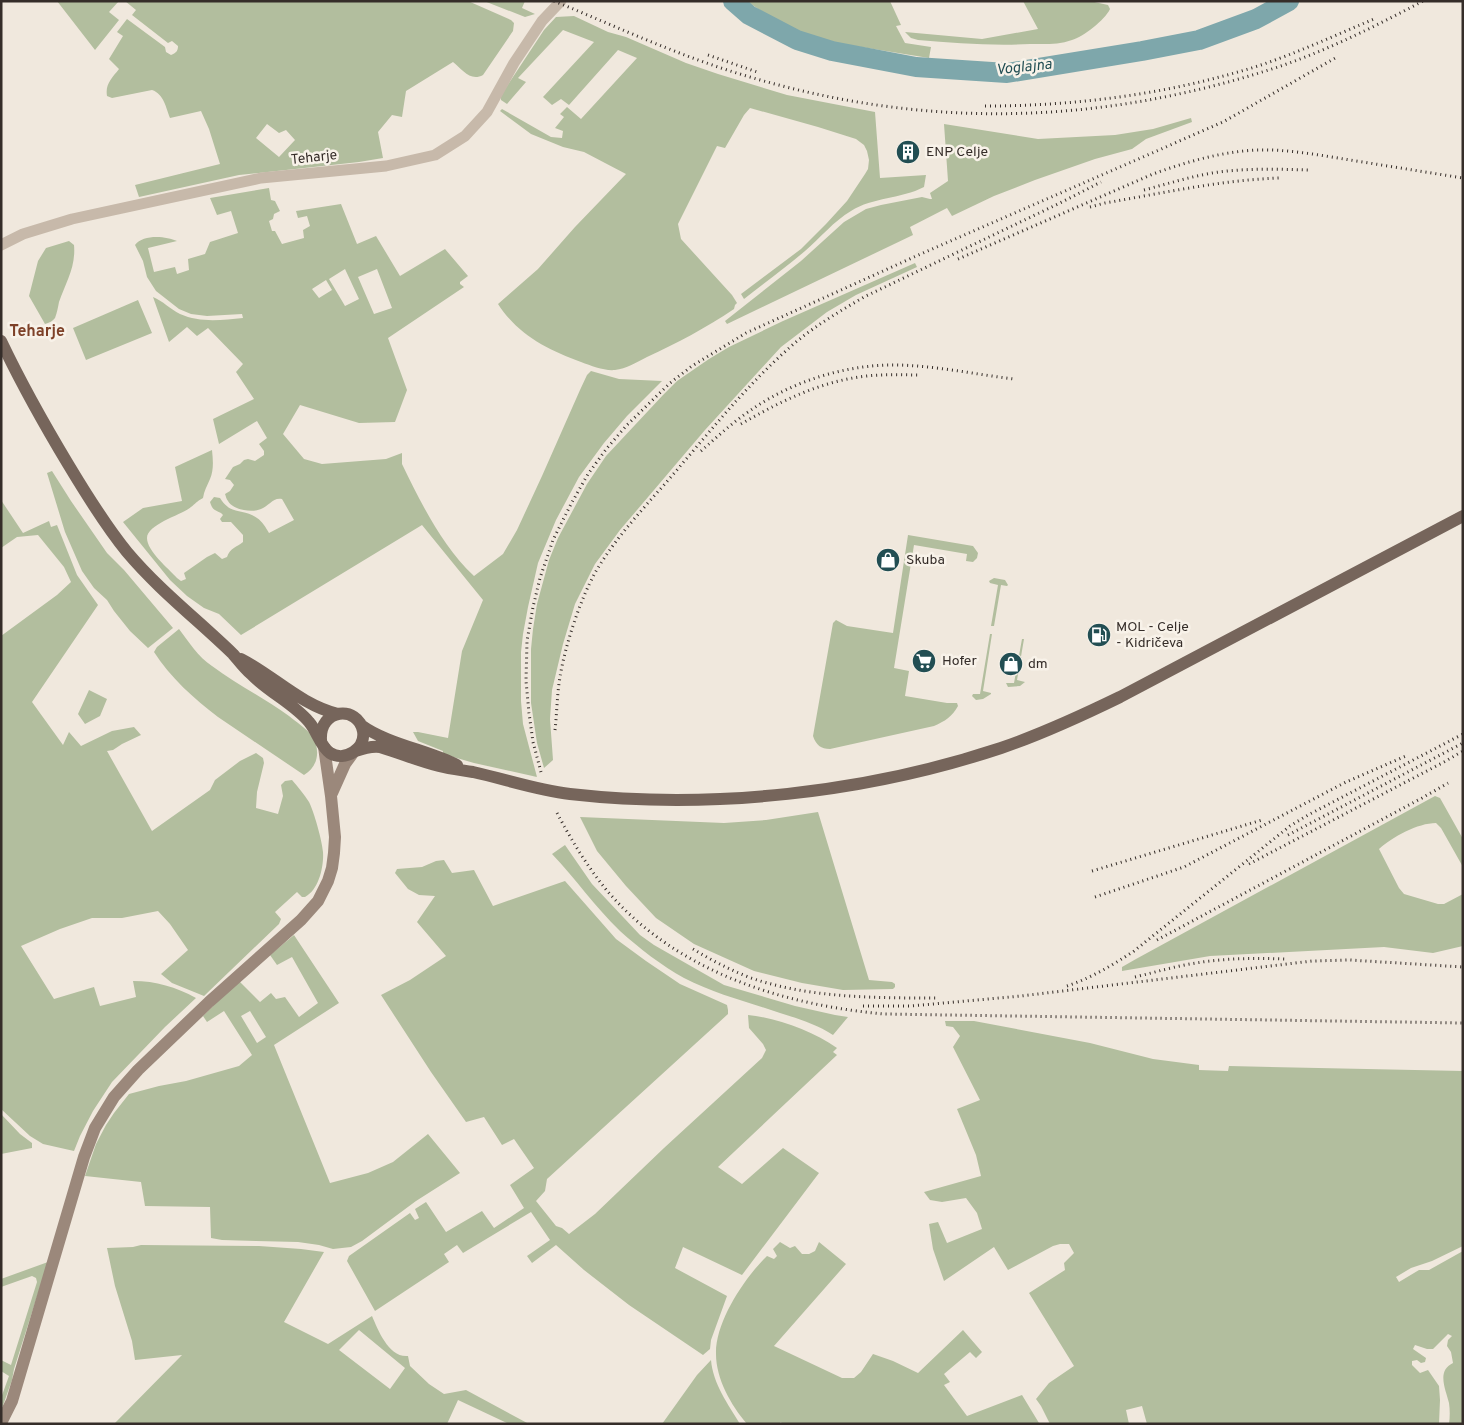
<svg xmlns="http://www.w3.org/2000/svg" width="1464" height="1425" font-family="Overpass,sans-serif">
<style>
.green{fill:#b2be9e;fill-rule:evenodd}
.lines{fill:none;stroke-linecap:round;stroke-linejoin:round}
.river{stroke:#7ea7ab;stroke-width:20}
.tertiary{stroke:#c7b9aa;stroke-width:11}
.secondary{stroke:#9b887b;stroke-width:12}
.primary{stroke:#76655b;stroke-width:12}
.rail{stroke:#352d29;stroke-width:3;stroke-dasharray:1 4;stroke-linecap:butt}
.labels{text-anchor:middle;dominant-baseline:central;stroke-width:5;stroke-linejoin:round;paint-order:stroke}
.poi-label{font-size:14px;fill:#352d29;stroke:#f8f2e9;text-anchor:start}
.street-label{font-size:14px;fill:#352d29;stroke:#f8f2e9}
.water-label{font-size:15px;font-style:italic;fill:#224e53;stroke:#f8f2e9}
.quarter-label{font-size:16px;font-weight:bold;fill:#7e4128;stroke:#f8f2e9}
</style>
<rect width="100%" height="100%" fill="#f0e8dd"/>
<path class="green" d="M57,1H119L109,12L119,20L95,50Z
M125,1H468L511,20L514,23L513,31L483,75C470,82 462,69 453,62L406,91L402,117L392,115L378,132L383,158L359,162L239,175L139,197L135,185L220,164L209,129L201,111L170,118C166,108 164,94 152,90L112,98L107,96C105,84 112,78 119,69L109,59L123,36L117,32L127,19L165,47L166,52L171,55C176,53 178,51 178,46L172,41L168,43L132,15L136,10ZM267,124L279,133L286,130L295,140L279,157L256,138Z
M484,1H525L522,8L535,14L525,17Z
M747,1H890L901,25L896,26L905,43L931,47L929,58L824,41C796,34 770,18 747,1Z
M1023,1H1090L1108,5L1110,9C1105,20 1083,37 1072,40C1058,45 1044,44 1030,44C992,46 955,43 918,40L911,38L905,32L982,39L1038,29Z
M574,16L608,32L626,37L686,63L718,74L787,95L875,112L880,178L926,175L924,187C901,199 873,197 851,211C834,221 820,238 805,251C785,268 764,283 744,299L741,294L801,249L826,224L847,201L865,174L868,169L869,160L867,151L864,145L856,139L818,127L750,108L744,115L725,148L717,146L678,224L681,239L732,295L737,303L735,305L734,309C706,328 677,343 647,357C637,362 626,369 615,370C604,371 592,366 581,362C548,350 518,335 498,304L538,269L575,227L626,174L584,152L563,147L531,134L500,111L502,109L551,137L562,138L563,131L555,128L564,117L560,114L567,107L581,119L637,58L618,50L569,105L561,99L552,105L543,97L594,42L563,30L518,78L526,82L507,104L501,100V95L544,30L556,17Z
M1191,118L1192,122L1146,139L1132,149L1095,159L1035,180L994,196L952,216L947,208L910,227L913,235L727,324L725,321L801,261L844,222L866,209L881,205L922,197L930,199H932L930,193L948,181L944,124L1038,139L1115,135L1153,129Z
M269,188L271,200L275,201L280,211L274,214L273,219L269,221L272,231H275L282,244L304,238L303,230L310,226L307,216L298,218L296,211L341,204L357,244L376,236L400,276L445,249L468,276L460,282V284L464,287L388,338L407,390L395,422L359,423L300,405L283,434L304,459L322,464L386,459L402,453V464C421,503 442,546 474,576L503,554L517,530L542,476L580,390L587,375L591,371L619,379L662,381L627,416L604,443L579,477L556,520L538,563L528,607L523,634L521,652V701L523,724L537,777L474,763L443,754V751L418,741L413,732H418L448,738L462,651L483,600L422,525L241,635L219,614L204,608L187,596L170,580L123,522L143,508L182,501L175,467L212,450C213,460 214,470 210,479C207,486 204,491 203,498C197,501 195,504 191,507C182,515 147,524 147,538C147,551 168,568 177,578L181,581L186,579L184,573L207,557L215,553L222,559L227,557C230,548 237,547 243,542V535L231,522H222L220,519L223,515L221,513C214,510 212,509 210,502L214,497L220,498C231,516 243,508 257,518C262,521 266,528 269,533L294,520L282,499C273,497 269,506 261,509C252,513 233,510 228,501C226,499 226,496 225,494L230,491L234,485L230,480L225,479L233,467L240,464L244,460L248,459L255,461L264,455V451L259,444L267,438L257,421L219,444L213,419L254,399L236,372L243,364L208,328L197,336L187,327L169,342L153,297C163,301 170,309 180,314C200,323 222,320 243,318L242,314L207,316L191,314L179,309L156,291L147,277L143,261L135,245C143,234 166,236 177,241L148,248L154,272L175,267L177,274L189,270L188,259L205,254L210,242L238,233L231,211L217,215L210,198ZM345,269L359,299L345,306L329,279ZM377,269L392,308L374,314L358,277ZM326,280L332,290L319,298L312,289Z
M69,241L74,245C76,267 66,282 59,302C58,307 57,313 55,318C53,321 49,323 45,324L29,296L38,261L46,248Z
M915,263L917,267L856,295L827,312L781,347L705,430L620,530L595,564L575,604L563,644L552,690L550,719L553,760L544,768L537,743L531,703V649L533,629L537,604L549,560L558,538L587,484L606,456L663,395L677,381L709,359L729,347L783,321Z
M138,300L152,333L86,360L73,328Z
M52,471L71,501L107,553L124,570L173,628L148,648L130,631L114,611L107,600L94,588L82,571L65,532L47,473Z
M1,500L23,533L49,521L51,527L57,525L77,575L98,605L32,702L63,745L69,732L81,746L112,731L134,727L141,735L122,744L113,750L107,751L152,831L210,790L215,780L240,761L256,753L263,758L264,763L257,792L256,808L278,814L283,796L281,785L285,781L292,780C298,787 304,794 309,802C314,812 322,840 323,852C324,866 319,890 305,897H302L297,892L275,912L281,919L279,924L204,996L172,983L161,974L188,950L170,924L158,911L122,918H92L60,929L21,946L54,999L94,987L100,1006L136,997L133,981C156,981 176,987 196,998L165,1027L112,1082L93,1111L80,1136L74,1151L43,1144L30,1136L1,1109V636L57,595L71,582L64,567L38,535L17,537L1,548Z
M908,535L973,546L978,553L977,558L973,562L966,561L967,554L914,545L894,668L909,671L905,696L947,703H957L958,706C952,717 945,721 934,726L830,749C821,749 816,745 813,736L833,623L836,620L847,626L893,633Z
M994,578L1005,580L1008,585L1007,586L1001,585L994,626H991L998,585L990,583L989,581Z
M179,629C189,642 198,657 212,666C236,684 264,698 289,716C296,722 306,728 312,736C321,750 318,767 304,775L218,717C194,699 170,677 154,652L157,647Z
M990,634H992L983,691L991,693V694L983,699L976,700L972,696L973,694H980Z
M1022,639H1024L1017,680L1025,682L1020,686L1008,687L1006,683H1014Z
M89,690L107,699L100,716L85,724L78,714Z
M1435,796L1440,798L1463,839V867L1441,828L1436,823C1418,823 1392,837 1379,849L1399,888L1404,894L1438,904H1444L1463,894V946L1433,953L1384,947L1210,956L1122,971V967L1136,959Z
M818,812L869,980L892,982L895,984V987L893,989L843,990L802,983L754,971L694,944L656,918L626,886L597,851L580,817L724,823L766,820Z
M565,845L592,884L640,935L654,945L724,985L795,1006L835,1015L848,1017L833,1035C816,1024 799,1019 780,1013C748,1002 715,994 684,978C662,966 639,948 620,931C595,907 576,879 552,854Z
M444,860L452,873L474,870L493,906L565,881L616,939L646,961L680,984L727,1005L728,1010V1014L547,1179L545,1191L536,1201L556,1226L562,1228L569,1234L595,1214L664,1148L762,1058L766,1050L763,1044L749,1028L748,1015C777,1018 813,1031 837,1048L833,1052L837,1055L718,1167L742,1184L783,1148L819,1173L742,1275L683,1247L675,1268L727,1296L711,1340L710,1349L703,1355L629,1305L584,1270L556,1245L532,1263L527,1256L550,1240L531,1212L463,1253L457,1245L444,1254L449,1262L375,1311L347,1261L349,1256L410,1213L415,1220L419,1218L415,1209L426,1202L446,1232L482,1211L494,1228L524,1208L510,1185L534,1168L514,1139L502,1145L484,1117L466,1122L431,1072L381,995L410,980L446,956L417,922L435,896L419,895L408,889L395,873L397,869L422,867L436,861Z
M294,935L339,1003L274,1045L330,1183L368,1173L393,1162L428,1134L460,1173L416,1201L362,1241L351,1247L333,1249L319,1245L298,1242L256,1241L222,1240L211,1238L210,1207L145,1206L141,1182L85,1176L96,1144L106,1125L114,1113L129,1094L159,1086L186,1081L239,1066L252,1055L224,1011L207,1022L203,1016L239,981L260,1002L271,993L276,999L285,997L299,1017L318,1003L292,957L277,965L270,955ZM250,1011L266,1037L257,1043L241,1016Z
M945,1021H974L1090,1043L1153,1059L1199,1065V1070L1228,1071L1229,1066L1463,1071V1246L1432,1261L1411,1268L1396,1277L1399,1282L1419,1270H1429L1463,1251V1424H1449C1450,1417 1450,1410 1449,1403C1446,1390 1436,1371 1453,1363L1451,1352L1447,1346L1448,1340L1452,1336L1448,1334L1433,1349H1427L1415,1345L1413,1349L1426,1358L1425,1362L1421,1363L1417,1360L1412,1361V1365L1420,1373L1428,1370L1439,1386L1440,1400L1439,1424H1147L1142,1406L1126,1410L1129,1424H1050L1041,1406L1036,1399L1049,1383L1074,1366L1029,1293L1065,1270L1064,1263L1074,1253L1069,1244H1060L1053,1246L1008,1270L994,1247L944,1281L933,1249L929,1224L938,1222L947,1243L982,1229L977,1213L966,1198L942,1202L930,1200L924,1192L981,1176L976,1155L957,1109L980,1100L953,1047L960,1036L953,1027L946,1026Z
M1,1114L20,1134L32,1143V1148L1,1154Z
M780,1242L790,1248L795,1246L802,1254H809L815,1251L819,1242L846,1264L774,1346L842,1378H854L861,1372L873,1354L893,1361L918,1373L963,1330L982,1352L976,1358L970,1352L944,1374L950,1382L944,1385L967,1416L1022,1395L1039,1423L782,1424L781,1422L779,1424H747C731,1405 716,1379 716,1354C715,1322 745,1277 767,1256L774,1259L777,1256L773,1249Z
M141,1245L259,1246L301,1249L324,1252L284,1322L328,1344L372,1316C378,1330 389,1358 408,1356L410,1366L429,1384L444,1394L466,1390L529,1424H509L458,1400L447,1424H114L182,1355L135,1360L132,1341L115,1286L107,1248L133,1247ZM359,1330L405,1368L390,1389L339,1350Z
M48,1262L14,1369L12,1380L1,1411V1398L9,1376L1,1371V1360L11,1365L37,1282L36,1278L32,1276L1,1287V1279Z
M711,1360C713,1384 728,1404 740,1424H662L697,1375Z"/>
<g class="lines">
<path class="river" d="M733,1L749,15L797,40L832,51L916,67L1007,73L1142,51L1199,40L1256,19L1289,1"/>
<path class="tertiary" d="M1,245L23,234L72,219L261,178L386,166L435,155L465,136L487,112L514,63L542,21L561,1"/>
<path class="secondary" d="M332,793L345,764L353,753
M1,1423L12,1401L84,1157L95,1128L114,1097L138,1070L209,1002L301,920L318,901L328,881L332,868L334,853L335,837L331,796L324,747"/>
<path class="primary" d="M1,341C21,383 44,424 68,464C86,494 105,525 127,552C159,590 198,620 233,654C239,661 244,668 251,674C268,692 293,703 309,722C317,731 320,746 330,753C345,762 366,749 363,731C358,705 319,708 321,740
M241,659C274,676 301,705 338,714
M361,725C387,744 427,750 457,765
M356,751C364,748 371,746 380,747C400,753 419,761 439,766C450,769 461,770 473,772C505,779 537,790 570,794C711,810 866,793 1001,748C1042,734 1081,716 1120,697L1463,516"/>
<path class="rail" d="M554,1C615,26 677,55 740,74C922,130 1098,126 1278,67C1328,50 1376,26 1423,1
M708,55L760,73
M985,106C1077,106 1169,94 1258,66C1297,53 1336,35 1374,19
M1144,190C1167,184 1189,177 1212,173C1244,168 1277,169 1309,170
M1090,207L1105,203C1163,193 1221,180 1280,178
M958,259L1153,174C1186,162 1220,152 1256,150C1287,149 1319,155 1350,160C1388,166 1425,172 1463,178
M741,424C781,401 821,381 867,376C885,374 903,375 921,375
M701,451C717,437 733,422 751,410C790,383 838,367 886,365C928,364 972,374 1014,379
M555,730C557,713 557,694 560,677C565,646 580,600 595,573C615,538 644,508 670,478C708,434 745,387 788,349C811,328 837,313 864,297L1060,203L1101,182
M541,772L533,742L529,713L526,681L527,641L533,607L540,578L553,540L571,504L588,474L607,448L627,425L670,383L692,366L746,333L914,257L1223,122L1337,57
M557,813C572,841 588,868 609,893C678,972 783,1005 884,1014L1463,1023
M1288,835L1463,743
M1249,864L1444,762L1463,751
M1092,871L1262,820
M1095,897L1184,867L1346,782L1406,756
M1157,940L1422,798L1448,783
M693,949C711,960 730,970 751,978C810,998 874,998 936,998
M1135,977C1156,972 1176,966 1196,963C1226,958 1256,958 1286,959
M1067,986C1091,978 1113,965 1134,951L1290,826L1308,815L1463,734
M863,1006H911L1021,996L1312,961L1350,960L1463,967"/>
</g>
<defs>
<g id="building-disc" transform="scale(1.25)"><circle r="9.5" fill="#224e53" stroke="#f8f2e9"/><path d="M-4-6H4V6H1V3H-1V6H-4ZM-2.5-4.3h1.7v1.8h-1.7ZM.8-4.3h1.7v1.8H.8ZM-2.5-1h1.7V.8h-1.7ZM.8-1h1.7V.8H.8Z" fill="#fff"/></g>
<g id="shop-disc" transform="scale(1.25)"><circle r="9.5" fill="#224e53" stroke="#f8f2e9"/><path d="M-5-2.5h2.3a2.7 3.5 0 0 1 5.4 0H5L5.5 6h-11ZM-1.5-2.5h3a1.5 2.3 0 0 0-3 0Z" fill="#fff"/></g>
<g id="fuel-disc" transform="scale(1.25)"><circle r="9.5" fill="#224e53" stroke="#f8f2e9"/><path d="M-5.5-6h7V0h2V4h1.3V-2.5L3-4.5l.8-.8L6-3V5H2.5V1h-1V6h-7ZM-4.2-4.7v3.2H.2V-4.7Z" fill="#fff"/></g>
<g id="supermarket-disc" transform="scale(1.25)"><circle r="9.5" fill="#224e53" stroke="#f8f2e9"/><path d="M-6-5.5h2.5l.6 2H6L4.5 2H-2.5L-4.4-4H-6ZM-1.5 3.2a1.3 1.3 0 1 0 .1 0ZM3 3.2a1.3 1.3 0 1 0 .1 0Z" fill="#fff"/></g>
</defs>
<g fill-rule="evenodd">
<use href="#building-disc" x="908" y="152"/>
<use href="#shop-disc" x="888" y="560"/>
<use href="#fuel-disc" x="1099" y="635"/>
<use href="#supermarket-disc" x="924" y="661"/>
<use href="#shop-disc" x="1011" y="664"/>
</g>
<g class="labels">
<g class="poi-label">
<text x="926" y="152">ENP Celje</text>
<text x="906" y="560">Skuba</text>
<text x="1116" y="627">MOL - Celje<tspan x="1116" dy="16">- Kidričeva</tspan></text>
<text x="942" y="661">Hofer</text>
<text x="1028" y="664">dm</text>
</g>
<g class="street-label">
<text transform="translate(314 158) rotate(-6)">Teharje</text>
</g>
<g class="water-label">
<text transform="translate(1024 68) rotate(-6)">Voglajna</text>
</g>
<g class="quarter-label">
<text x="37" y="332">Teharje</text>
</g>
</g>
<rect width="1464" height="1425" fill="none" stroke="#352d29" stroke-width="5"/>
</svg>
